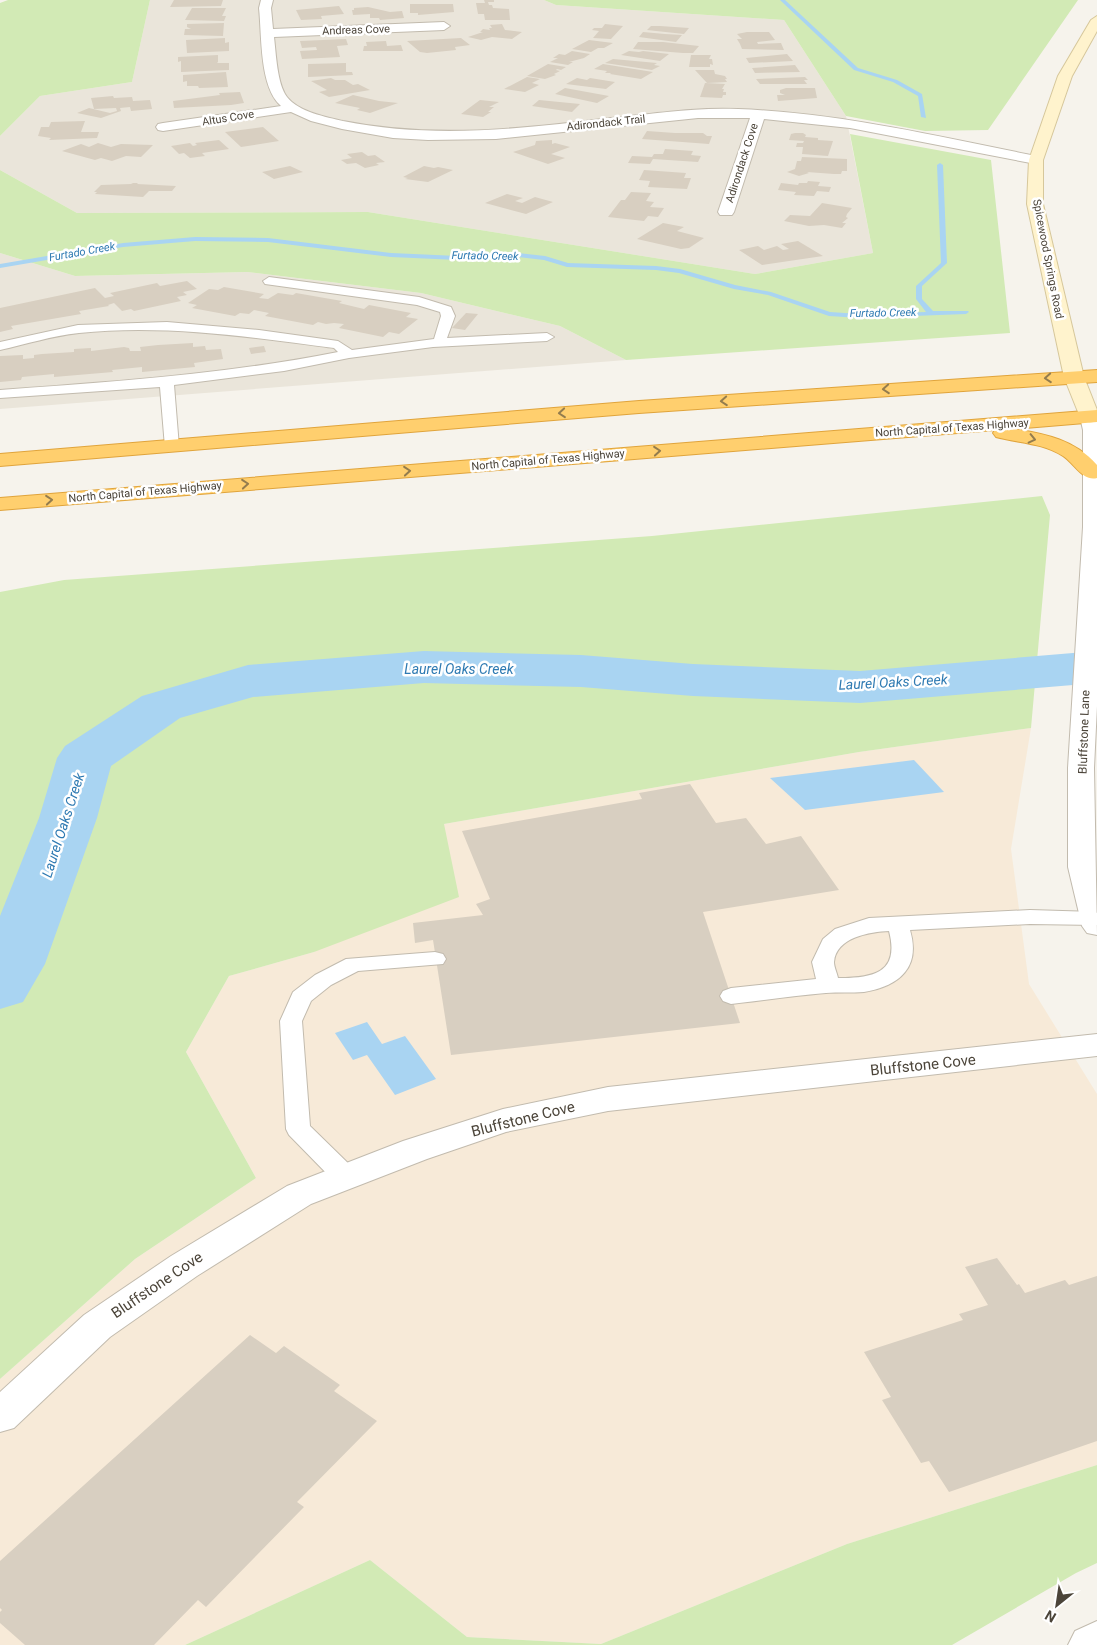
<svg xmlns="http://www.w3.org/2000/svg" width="1097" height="1645" font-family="Roboto,sans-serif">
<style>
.residential{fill:#eae5da}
.commercial{fill:#f7ead8}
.green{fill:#d2eab5}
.water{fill:#a9d4f2}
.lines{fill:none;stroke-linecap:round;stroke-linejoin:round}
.stream{fill:#a9d4f2;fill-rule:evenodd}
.river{fill:#a9d4f2;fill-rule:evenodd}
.building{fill:#d8cfc1}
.lane-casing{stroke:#c2bbae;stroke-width:2}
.street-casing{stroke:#c2bbae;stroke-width:2}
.secondary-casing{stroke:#d6c79b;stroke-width:2}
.highway-casing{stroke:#e0a43c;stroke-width:2}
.lane{fill:#fff;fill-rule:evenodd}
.street{fill:#fff;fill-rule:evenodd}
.secondary{fill:#fff3cd;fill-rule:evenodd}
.highway{fill:#ffcf6e;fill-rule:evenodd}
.oneway{stroke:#937c4e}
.labels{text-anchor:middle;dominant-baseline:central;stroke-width:5;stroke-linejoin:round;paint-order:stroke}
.far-street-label{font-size:11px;fill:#4b4439;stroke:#fff}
.far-water-label{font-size:11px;font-style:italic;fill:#2e7ab2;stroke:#fff}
.street-label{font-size:12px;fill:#4b4439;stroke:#fff}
.water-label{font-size:14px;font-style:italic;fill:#2e7ab2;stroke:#fff}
.near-street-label{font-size:15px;fill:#4b4439;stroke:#fff}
</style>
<rect width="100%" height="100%" fill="#f6f3ec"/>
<path class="residential" d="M150,0H544L556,5L784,20L846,116L873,253L755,274L368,212L77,213L0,170V136L40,96L132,82Z
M0,253L75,276L247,272L421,293L560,326L626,360L0,409Z"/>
<path class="commercial" d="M1031,728L1011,849L1029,984L1097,1094V1465L847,1544L601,1644L467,1637L370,1560L185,1645H0V1379L135,1259L256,1178L186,1052L229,976L314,952L444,824L859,752Z"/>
<path class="green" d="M8,0H150L132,82L40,96L0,136V3Z
M544,0H1078L988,130L925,131L846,116L784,20L556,5Z
M850,134L991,160L1010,333L626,360L560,326L421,293L247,272L75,276L0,253V170L77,213L368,212L755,274L873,253Z
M1042,496L1050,515L1031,728L859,752L444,824L459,897L314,952L229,976L186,1052L256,1178L135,1259L0,1379V592L64,580L652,536Z
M1097,1465V1563L1076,1573L952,1645H185L370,1560L467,1637L601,1644L847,1544Z"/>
<path class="water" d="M914,760L944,792L805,810L770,778Z
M367,1022L382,1044L405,1036L436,1079L395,1095L367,1055L353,1060L335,1033Z"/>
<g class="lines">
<path class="stream" d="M780,0H785L858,68L897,80L922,94L926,118L921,117L918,96L893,82L854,70Z
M940,163L943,165L947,263L922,286V299L933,311H968L969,312L966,314L860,318L829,316L768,295L734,289L679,273L656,270L567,267L544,260L518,257L458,260L391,257L268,242L195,241L123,247L0,268V264L123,243L195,237L268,238L391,253L458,256L518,253L545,256L568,263L656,266L680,269L735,285L771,292L830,312L860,314L926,312L916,299V286L941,263L937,165Z"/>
<path class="river" d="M424,651L581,655L693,664L860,671L1097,651V683L860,703L693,696L581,687L424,683L253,697L180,718L111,766L97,818L45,964L23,1002L0,1009V916L39,818L57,758L65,746L142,696L248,665Z"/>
</g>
<path class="building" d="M174,0H223L221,6L170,7Z
M484,0H494V2H488L489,5H492L493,8L509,9L510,20H485L484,14H478L476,3H485Z
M410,4H453L454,12L418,15V13H410Z
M339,6L344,14L321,16L322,19L301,20L296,10Z
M368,7L390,12L402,11L404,18L380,20L379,18H370V14L353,15L352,10H354V8Z
M192,8H226L222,16H226L224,21L185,20Z
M224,23L223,36L184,35L185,29H191L187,27V24Z
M502,24L505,30L522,32L512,39L492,37L481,40L468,37L483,32H480L483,29L490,30L489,28H492L490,25Z
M605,24L623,26L611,39L593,38L599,31L592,30L594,28H602Z
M651,26H660L689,28L684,34L647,30Z
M643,32L665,34L682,35L676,42L639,37Z
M747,32H769L775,40L757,42L758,44L781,43L784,50L742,49L740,44L749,43L740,44L737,39H742L737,34Z
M225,38V43L229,42V51L187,53L186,40Z
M461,38L470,45L455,47L456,50L427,53L420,52L407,41Z
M346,39L348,45L337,46L340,57L302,59L300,51L317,50L316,47L302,48L300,41Z
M589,40L613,43L604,48H598L591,52L572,49Z
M386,41L387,46L401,45L403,51H363L364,46H367L366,42Z
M638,42H663L699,46L693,53H683L633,49Z
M572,51L590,54L584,58L569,62H573L568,65L550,62L558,58H553L559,54L565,55Z
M629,51L639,52L643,51L669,54L660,61L621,55Z
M787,54L793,61L749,63L746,58Z
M218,55V62L217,63H229V70L181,72V61L178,62V57Z
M691,55H711L709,59H712L713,65L710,64V67H689Z
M613,59L657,63L654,65L660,66L652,70L605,63Z
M346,63V72H352L353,75L308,77V64Z
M548,64L566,67L561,70L557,69L556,70L560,71L554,74L556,75L545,79L527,76Z
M603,64L653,72L641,79L610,74L611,73H605L607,71L594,69Z
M795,65L800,72L755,73L752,68Z
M695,70H714L715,74L725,76L727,79H725L727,82L707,83Z
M226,72L228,87L199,88L198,86H187V81L183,82V75Z
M527,77L540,79L532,83L539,85L525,92L504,89Z
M805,77L808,80H804L807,84H760L756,79Z
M331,78L335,80H345L353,85L358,84L370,90L329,97L319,92L327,90L311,81Z
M577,78L587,80L590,78L615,82L606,89L566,84Z
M705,83L725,84L722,89H724L723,92H726V95H723L722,98L700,97Z
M565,88L609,96L597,103L555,94Z
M786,88H815L817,98L778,101L777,95H785L780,93V90Z
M240,92L244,103L231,105L174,108L173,101L220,95L219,93Z
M353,95L379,101L398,103L370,113L357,110L360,108L335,103Z
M113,96L114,98L132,97L133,101L150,100L152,109L131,111L130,107L120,108L121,111L101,118L77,113L89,108L110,113L117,111L116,108L94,109L91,98Z
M480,100L499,102L489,107H494L488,112H491L483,117L461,114Z
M539,100L580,104L572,112L532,106Z
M85,121L81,132H99L97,138L49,140L51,138L38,136L41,127H49L51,122Z
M263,127L279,141L241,147L225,132Z
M647,131L675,133H703L707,136H712L709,144L642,139Z
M795,133H803L806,135L805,137L818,138V140L833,141L828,156L802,154L803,147H796L797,143H803L804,141L789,140L791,134Z
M219,140L229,149L202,153L205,156L190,158L184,153L179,154L171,146L190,143L193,146L197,145L195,143Z
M552,140V144L555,143L570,147L551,154L565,158L548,164L513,152L535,145L536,141Z
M98,143L111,147L121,144L153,145L141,157L126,156L112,161L101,158L95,160L62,151L81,144L89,147Z
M665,149L693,151L691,155L701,156L698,162L653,159L650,164L628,163L632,156L652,157L654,154H663Z
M362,152L368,156L375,155L385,162L376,163L379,165L365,168L356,163L347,164L341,160L352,158L347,154Z
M802,157L847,159V171H842L841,174H834L807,172L809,173L799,176L787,172L795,169L797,161H801Z
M290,166L303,172L274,179L262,172Z
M424,166L434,168L438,167L453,170L428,182L405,179L408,178L403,177Z
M644,170L686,173L684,178H691L687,189L648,187L650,181L639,180Z
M808,181L820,182L818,186L831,187L829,192L817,191L814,196L794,195L796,192L778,190L781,183L798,185L799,183H807Z
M133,183H138L137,184L176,186L172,191H149L143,197L95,194L97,192H94L101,185L131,184Z
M631,192L651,193L646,201L654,202L650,207L664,208L658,217L648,216L644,221L608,217L621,200H625Z
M507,194L523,198L515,201L522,203L535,197L553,202L526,214L485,203Z
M822,203L852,208L847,214L846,217L848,218L842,223H846L842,228L824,225L809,226L784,221L790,215L810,216Z
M663,223L684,227L677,231L704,238L689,248L681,249L637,239Z
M798,241L823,256L762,265L739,250L758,246L764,250L777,246L783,250L789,249L781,244Z
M187,281L197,289L183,292L187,295L177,297L181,301L134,311L131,309L122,311L114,303L108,305L109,306L79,311L81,314L11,326L13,329L0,332V308L95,288L105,298L114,296L110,293L157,283L160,286Z
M224,287L264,294L259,298L268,299L278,293L293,295L296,293L342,301L339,303L364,309L369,305L411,313L406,317L418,319L399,334L389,332L383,337L339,328L344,324L334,323L326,324L318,322L313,325L265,316L269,313L254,310L249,314L240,313L235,316L192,308L197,305L188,303L209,289L218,290Z
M466,313L478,314L465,330L452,328Z
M193,343V347L205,346L206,350L221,349L223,359L194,363L195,367L142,372V367L112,370L113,372L54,377V374L22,377L21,380L0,382V356L23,355V359L34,358V355L42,354L74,352V349L91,348V351L124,347L129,348L130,351H141L140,347L158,345Z
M264,346L266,352L251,354L249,348Z
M690,784L716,823L746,818L766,844L801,836L839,890L703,912L740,1023L451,1055L433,940L415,943L413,923L483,915L476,904L490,899L462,831L642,799L639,793Z
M997,1258L1017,1285L1019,1284L1025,1293L1065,1280L1069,1285L1097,1276V1441L949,1492L929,1461L921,1463L910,1445L882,1400L891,1397L864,1352L963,1320L959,1314L988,1305L965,1267Z
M250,1335L276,1353L284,1346L340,1385L334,1391L377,1421L297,1502L304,1507L206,1607L198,1600L154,1645H25L0,1623V1612L2,1610L0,1608V1561Z"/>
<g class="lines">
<g class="lane-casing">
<path id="lane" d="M269,277L419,297L451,307L455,316L447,338L547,333L554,337L547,341L433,347L349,358L284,371L174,385L179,447L177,450H167L165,447L160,387L0,398V390C114,382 227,374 338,352L334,348C251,337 163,324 79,333C52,336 26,344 0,350V342L78,325L167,322L259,330L338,341L352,350L434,339L441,316L440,312L417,305L265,284L263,281Z
M1030,910L1095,912L1097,913V925L1030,924L910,930C921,967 900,986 864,992C851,993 838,992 826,993C794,996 763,1000 731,1004L723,1001L720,996L723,991L731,988L816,979L812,962L823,939L835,929L869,918ZM889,931C900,973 873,978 838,978C837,973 834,967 834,962C836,937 870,932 889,931Z
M435,952L443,954L446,959L443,964L358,971L331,985L311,1001L302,1021L310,1126L354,1169L357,1176L354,1183L345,1185L336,1183L289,1135L286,1129L280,1021L293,992L315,975L346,959Z"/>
</g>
<g class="street-casing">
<path id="street" d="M261,0H273L271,8L273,29L444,22L450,26L444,30L274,37C276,53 277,84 287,97C299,112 326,117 343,121C432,139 521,129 611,118C653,114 696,107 738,109C839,113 937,136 1036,156L1041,157L1043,160L1041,163L1036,164L850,128L764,119L734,212L732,215H720L718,212L750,118H698L496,139L428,140L393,138L342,129L311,121L291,112L163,131L158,130L156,127L158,124L163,123L281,106C259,87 262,35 259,8Z
M1090,411L1097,413V706L1094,768L1097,935L1087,933L1082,926L1068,867V768L1083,527V430L1080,417L1083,413Z
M1097,1034V1056L608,1111L506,1132L427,1159L311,1204L197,1276L110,1337L14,1428L0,1432V1392L84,1315L171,1256L287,1186L403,1141L503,1109L608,1087Z
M1097,1621V1645H1068L1075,1631Z"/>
</g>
<g class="secondary-casing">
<path id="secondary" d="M1097,16V31L1072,76L1043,160V204L1084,377L1097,410V421L1090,423L1083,421L1080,417L1064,377L1027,204L1029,160L1058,76L1091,20Z"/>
</g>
<g class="highway-casing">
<path id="highway" d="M1097,370V382L639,413L0,466V454L639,401Z
M1097,410V422L1014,429C1046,434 1075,440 1097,465V478C1083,482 1074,463 1063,456C1043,443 1019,443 996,437L993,433L995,430L0,510V498Z"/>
</g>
<use href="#lane" class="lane"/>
<use href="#street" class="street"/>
<use href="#secondary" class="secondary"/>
<use href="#highway" class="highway"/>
</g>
<defs><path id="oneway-chevron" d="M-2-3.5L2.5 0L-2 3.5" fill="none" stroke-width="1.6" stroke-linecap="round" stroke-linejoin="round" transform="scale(1.25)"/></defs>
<g class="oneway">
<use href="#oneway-chevron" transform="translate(1048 378) rotate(176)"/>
<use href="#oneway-chevron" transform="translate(886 389) rotate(176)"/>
<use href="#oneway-chevron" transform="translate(724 401) rotate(176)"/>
<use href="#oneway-chevron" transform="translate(562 413) rotate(175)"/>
<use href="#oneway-chevron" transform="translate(1032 439) rotate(13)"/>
<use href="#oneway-chevron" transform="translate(657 451) rotate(-5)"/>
<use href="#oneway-chevron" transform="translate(407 471) rotate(-5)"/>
<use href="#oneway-chevron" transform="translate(245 484) rotate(-5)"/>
<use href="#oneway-chevron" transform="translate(49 500) rotate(-5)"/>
</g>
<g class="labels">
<g class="far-street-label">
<text transform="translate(356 30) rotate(-2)">Andreas Cove</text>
<text transform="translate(228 118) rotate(-9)">Altus Cove</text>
<text transform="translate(606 123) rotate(-6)">Adirondack Trail</text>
<text transform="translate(742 163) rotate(-72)">Adirondack Cove</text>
<text transform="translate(1048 259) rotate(79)">Spicewood Springs Road</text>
<text transform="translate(952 428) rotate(-4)">North Capital of Texas Highway</text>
<text transform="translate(548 460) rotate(-5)">North Capital of Texas Highway</text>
<text transform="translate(145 492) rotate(-5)">North Capital of Texas Highway</text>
</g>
<g class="far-water-label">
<text transform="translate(82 252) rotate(-10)">Furtado Creek</text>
<text transform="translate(485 256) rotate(1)">Furtado Creek</text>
<text transform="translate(883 313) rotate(-1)">Furtado Creek</text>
</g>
<g class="street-label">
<text transform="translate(1084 732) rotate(-88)">Bluffstone Lane</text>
</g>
<g class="water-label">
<text x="459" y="669">Laurel Oaks Creek</text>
<text transform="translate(893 682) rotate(-3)">Laurel Oaks Creek</text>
<text transform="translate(63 825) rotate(-72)">Laurel Oaks Creek</text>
</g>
<g class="near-street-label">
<text transform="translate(923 1065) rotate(-6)">Bluffstone Cove</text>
<text transform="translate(523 1119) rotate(-14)">Bluffstone Cove</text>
<text transform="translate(157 1285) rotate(-34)">Bluffstone Cove</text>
</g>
</g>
<g transform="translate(1057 1605) rotate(210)" stroke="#ffffff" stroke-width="4" paint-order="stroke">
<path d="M0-4L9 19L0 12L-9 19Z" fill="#4b4439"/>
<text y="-8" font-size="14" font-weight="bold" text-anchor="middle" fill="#4b4439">N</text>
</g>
</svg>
